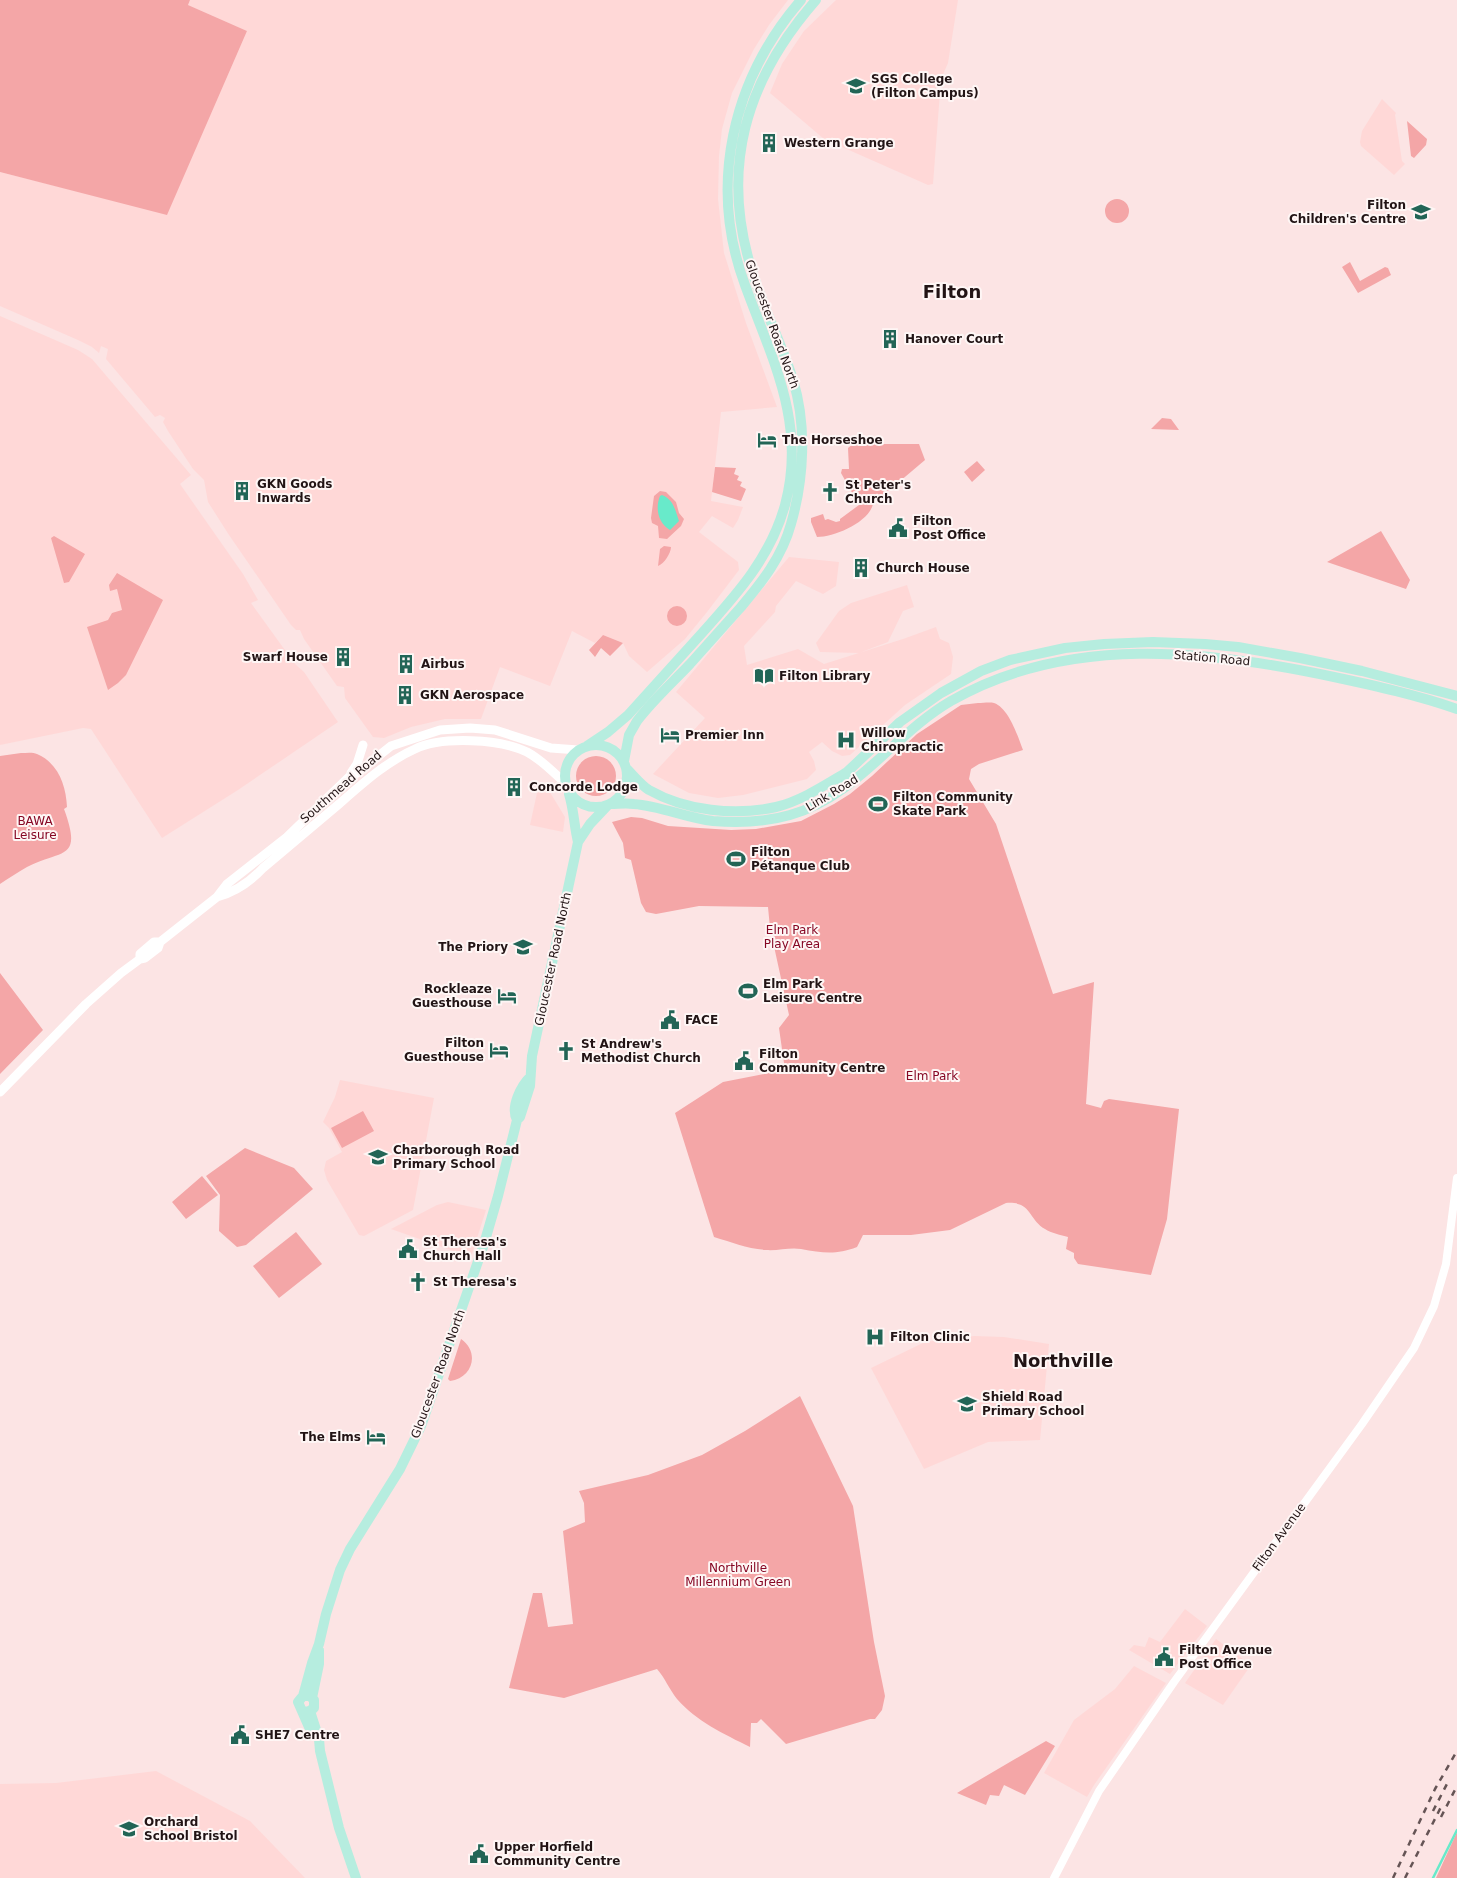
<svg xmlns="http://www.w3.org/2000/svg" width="1457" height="1878" font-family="'DejaVu Sans',sans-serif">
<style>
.built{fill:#ffd8d7}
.green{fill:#f4a6a7}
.water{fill:#68eaca}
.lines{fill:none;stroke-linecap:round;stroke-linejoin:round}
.stream{stroke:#68eaca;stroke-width:2.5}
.tertiary{stroke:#fff;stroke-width:8}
.secondary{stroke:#fff;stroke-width:9}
.primary{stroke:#b6eddf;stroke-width:10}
.rail{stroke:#655455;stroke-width:2.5;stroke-dasharray:6 6;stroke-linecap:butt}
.labels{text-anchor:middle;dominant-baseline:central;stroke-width:4;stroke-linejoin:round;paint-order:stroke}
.poi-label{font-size:12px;font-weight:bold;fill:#221415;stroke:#fef6f5;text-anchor:start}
.street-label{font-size:12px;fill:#221415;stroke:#fef6f5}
.park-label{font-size:12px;fill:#860724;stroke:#fef6f5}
.district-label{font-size:18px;font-weight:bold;fill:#221415;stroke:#fef6f5}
</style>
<rect width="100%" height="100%" fill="#fce4e4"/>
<path class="built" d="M190,0H788L769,25L754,49L732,93L722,129L719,156L718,199L724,253L746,323L777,407L721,412L711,501L743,507L738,520L733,528L712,516L699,532L738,562L739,570L707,612L685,639L647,672L629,656L623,643L603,635L595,643L572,631L550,686L500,667L481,719H445L411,727L384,738L373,737L345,698L344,687L337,686L304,639L300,630H296L291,625L229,535L208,502L204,480L193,469L168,431L163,422L165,418L160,415L155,417L106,359L108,349L101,346L99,353L92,347L78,340L0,306V172L167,214L247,31L188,5Z
M836,0H958L948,63L941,79L933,184L928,185L824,139L770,93L782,64L804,31Z
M1382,99L1396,113L1395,115L1402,161L1405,164L1394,175L1361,146L1360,142L1362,131Z
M0,316L78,350L92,359L191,475L180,484L243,574L258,600L251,603L295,664L304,672L338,722L238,790L162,838L91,729L83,728L0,745Z
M789,557L839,562L836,586L823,594L796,581L776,606L775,612L744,646L747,665L798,649L824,664L903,639L936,627L940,639L949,643L953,657L951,674L905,705L850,755L842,756L832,751L822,742L809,752L814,761L816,770L807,779L743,795L718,798L689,793L653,774L705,718L676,692Z
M907,585L914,607L903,611L888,642L859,653L820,652L816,643L839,611L851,603Z
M548,789L565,817L563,832L530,825L537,793Z
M340,1080L434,1098L413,1210L364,1236L359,1235L327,1180L324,1170L326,1161L342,1152L329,1128L323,1122L335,1097Z
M448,1202L486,1210L471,1257L391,1229L437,1205Z
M974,1336L1004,1337L1049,1344L1040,1440L988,1442L924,1469L871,1368L925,1342Z
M1185,1609L1207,1626L1170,1674L1129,1650L1134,1645L1145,1647L1149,1637L1160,1642Z
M1216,1639L1251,1665L1223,1705L1185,1683Z
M1134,1666L1166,1683L1094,1785L1087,1797L1044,1773L1074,1720L1115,1689Z
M156,1771L250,1821L305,1878H0V1784L56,1783Z"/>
<path class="green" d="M0,0H190L188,5L247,31L167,215L0,172Z
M1407,121L1427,139L1426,145L1414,158L1411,156Z
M1105 211a12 12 0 1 1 24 0a12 12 0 1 1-24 0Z
M1350,262L1360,281L1385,267L1388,268L1391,275L1358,293L1342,267Z
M1162,418L1171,419L1179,430L1151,429Z
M853,444H919L925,460L873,504C869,522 835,537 817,537L811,522V518L823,514L825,520L828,519L836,522L840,521V519L859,505L841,473L842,469H849L848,448Z
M977,461L985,470L972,482L964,472Z
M715,467L736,468L734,474L739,476L737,480L742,482L740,486L746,489L741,501L712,492Z
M660,491L666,492L676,502L679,513L684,519L681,526L667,539L659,538L658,526L652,523L651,518L654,496Z
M1381,531L1410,580L1406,589L1327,562Z
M54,536L85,554L69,582L64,583L51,538Z
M664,546L671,547C671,553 664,564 658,566L660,549Z
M117,573L163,600L126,675L118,683L108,690L87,627L108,620L112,613L122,610L117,589L110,591L109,585Z
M667 616a10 10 0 1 1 20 0a10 10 0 1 1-20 0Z
M603,635L623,643L610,656L601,648L595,657L589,650Z
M978,703C983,703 990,702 994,703C1009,708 1018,737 1023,750L979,764L971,769L969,779L996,824L1053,994L1094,982L1086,1104L1101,1108L1104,1101L1109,1099L1179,1109L1167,1219L1151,1275L1078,1264L1074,1258V1253L1066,1249L1068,1237C1061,1235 1051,1233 1045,1229C1028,1219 1032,1201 1006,1203L950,1230L911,1235H863L857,1247C836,1255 823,1253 801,1249C790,1247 778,1251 766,1250C748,1249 731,1242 714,1237L675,1113L723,1082L785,1070L779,1028L789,1015L770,928L768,907L699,906L656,914L646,912L641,903L631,860L625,858L623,843L612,822L631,817L642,818L668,826L731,830L756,829L801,821L834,804L850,794L872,776L917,734L961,705Z
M21,753C26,753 33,752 37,754C58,763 66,785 67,807L64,809C83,861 62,849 27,867C18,872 9,878 0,884V756Z
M576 776a20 20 0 1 1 40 0a20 20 0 1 1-40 0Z
M0,973L43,1030L0,1074Z
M363,1111L374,1131L342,1148L331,1128Z
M245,1148L294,1168L313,1189L246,1245L237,1247L219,1231L220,1195L206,1176Z
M202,1176L218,1195L186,1219L172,1202Z
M296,1232L322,1264L279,1298L253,1266Z
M461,1339C480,1352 473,1378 450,1381L448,1379Z
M800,1396L853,1506L874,1642L885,1696L882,1710L875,1719H870L786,1744L761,1719L757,1723H751L750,1747C724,1734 696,1721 677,1699C669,1689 665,1678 657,1669L564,1698L509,1688L533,1593H542L548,1627L573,1624L563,1531L585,1522L584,1503L579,1491L648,1475L702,1455L745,1431Z
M1046,1741L1055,1746L1025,1795L1004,1785L999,1796L990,1795L986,1805L957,1793Z
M1457,1832V1878H1436Z"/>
<path class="water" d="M662,495C674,500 675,510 679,521L670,530C658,523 655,508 660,496Z"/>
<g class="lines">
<path class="stream" d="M1433,1878L1457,1830"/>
<path class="tertiary" d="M1054,1878L1099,1791L1174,1682L1362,1424L1414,1348L1434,1306L1446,1264L1457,1178"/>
<path class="secondary" d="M351,773L357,764L363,745
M217,897C235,892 250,882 263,868C288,847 314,825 339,804C363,783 386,762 415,749C442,736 501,739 527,752C542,760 553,772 565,783
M140,959V954L154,942H160L217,897L227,884L287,837L350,776L357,773L391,746L440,730L470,728L495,730L551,748L578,750
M0,1092L86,1004L121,973L140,959L145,958L158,948L160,942"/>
<path class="primary" d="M565 776a31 31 0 1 1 62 0a31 31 0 1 1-62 0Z
M587,746L608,732L628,715C653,687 678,660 703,632C738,593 771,556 785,505C807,424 772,359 745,285C708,185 732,80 801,0
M624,761L629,735L637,721C653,700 672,683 690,664C707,645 724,626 741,607C762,582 782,557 791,524C804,479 807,425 793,380C782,344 764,310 753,274C719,170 745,81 816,0
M627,769C634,776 641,785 649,790C686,811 735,816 776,807C801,801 825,785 847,772
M841,789L847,772L900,722L941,693L981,671L1010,660L1065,648L1104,644L1153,642L1205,644L1238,647L1300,658L1362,671L1457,696
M569,794C574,810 574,826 578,842
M611,804C618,804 626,803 634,804C661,806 686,818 713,821C738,823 766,822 790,815C856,797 894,734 951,701C1068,634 1208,650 1334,677C1376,686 1417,695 1457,709
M517,1120C510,1107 521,1086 530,1077
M303,1696L312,1663L319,1644L326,1614L340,1570L350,1549L400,1469L421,1426L484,1244L498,1196L517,1120L520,1117L530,1086L532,1056L578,842L590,824L607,806
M312,1698L319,1664V1650
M303,1711L308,1712L314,1708V1700L310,1696H303L298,1702L309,1727
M310,1711L319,1739L320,1751L339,1828L356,1878"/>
<path class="rail" d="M1433,1811L1449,1780
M1441,1817L1457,1786
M1393,1878L1435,1789L1457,1751
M1405,1878L1441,1807"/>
</g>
<defs>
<g id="university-bare" transform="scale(1.5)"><path d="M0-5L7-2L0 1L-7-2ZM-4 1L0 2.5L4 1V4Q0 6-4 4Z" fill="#226556" stroke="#fef6f5" stroke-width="2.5" paint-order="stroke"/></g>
<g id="building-bare" transform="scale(1.5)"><path d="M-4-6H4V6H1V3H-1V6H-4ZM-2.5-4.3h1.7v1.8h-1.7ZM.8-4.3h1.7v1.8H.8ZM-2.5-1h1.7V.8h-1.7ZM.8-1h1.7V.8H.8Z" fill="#226556" stroke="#fef6f5" stroke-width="2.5" paint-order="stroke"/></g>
<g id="school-bare" transform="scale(1.5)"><path d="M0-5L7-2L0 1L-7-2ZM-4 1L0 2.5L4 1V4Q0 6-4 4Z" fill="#226556" stroke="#fef6f5" stroke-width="2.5" paint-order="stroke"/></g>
<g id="hotel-bare" transform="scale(1.5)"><path d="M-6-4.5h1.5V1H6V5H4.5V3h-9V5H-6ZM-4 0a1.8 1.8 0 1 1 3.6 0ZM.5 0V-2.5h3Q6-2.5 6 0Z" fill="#226556" stroke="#fef6f5" stroke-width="2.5" paint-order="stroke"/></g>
<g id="church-bare" transform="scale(1.5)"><path d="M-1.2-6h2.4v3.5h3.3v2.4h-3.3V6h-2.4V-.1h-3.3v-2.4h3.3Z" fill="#226556" stroke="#fef6f5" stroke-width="2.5" paint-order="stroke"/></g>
<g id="civic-bare" transform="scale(1.5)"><path d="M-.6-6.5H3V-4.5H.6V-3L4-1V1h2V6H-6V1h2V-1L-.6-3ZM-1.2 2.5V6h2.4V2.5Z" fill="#226556" stroke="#fef6f5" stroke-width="2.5" paint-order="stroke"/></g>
<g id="library-bare" transform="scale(1.5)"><path d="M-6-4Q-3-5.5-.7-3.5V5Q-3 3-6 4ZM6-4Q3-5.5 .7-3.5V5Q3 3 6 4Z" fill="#226556" stroke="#fef6f5" stroke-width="2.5" paint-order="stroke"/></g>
<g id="hospital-bare" transform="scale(1.5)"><path d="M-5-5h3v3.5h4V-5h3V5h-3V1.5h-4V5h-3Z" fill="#226556" stroke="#fef6f5" stroke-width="2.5" paint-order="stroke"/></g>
<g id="stadium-bare" transform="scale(1.5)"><path d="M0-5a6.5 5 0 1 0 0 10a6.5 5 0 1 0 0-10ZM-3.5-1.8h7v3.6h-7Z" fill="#226556" stroke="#fef6f5" stroke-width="2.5" paint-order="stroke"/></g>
</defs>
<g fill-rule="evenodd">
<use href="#university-bare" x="856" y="86"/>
<use href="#building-bare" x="769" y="143"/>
<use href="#school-bare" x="1421" y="212"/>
<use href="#building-bare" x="890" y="339"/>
<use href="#hotel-bare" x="767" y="440"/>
<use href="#building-bare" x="242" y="491"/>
<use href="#church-bare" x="830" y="492"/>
<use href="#civic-bare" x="898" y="528"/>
<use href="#building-bare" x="861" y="568"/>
<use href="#building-bare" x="343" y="657"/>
<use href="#building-bare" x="406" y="664"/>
<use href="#library-bare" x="764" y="676"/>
<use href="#building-bare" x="405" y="695"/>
<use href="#hotel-bare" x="670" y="735"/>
<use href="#hospital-bare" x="846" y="740"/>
<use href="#building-bare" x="514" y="787"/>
<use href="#stadium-bare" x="878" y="804"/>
<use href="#stadium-bare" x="736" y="859"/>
<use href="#school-bare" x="523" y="947"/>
<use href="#stadium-bare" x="748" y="991"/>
<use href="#hotel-bare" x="507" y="996"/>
<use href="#civic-bare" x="670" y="1020"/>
<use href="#hotel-bare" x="499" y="1050"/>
<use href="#church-bare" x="566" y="1051"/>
<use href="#civic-bare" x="744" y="1061"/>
<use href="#school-bare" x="378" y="1157"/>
<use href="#civic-bare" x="408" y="1249"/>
<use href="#church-bare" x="418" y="1282"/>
<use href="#hospital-bare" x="875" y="1337"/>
<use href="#school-bare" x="967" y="1404"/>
<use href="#hotel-bare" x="376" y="1437"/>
<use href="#civic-bare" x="1164" y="1657"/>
<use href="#civic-bare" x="240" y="1735"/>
<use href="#school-bare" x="129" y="1829"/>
<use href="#civic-bare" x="479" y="1854"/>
</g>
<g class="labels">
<g class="poi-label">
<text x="871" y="79">SGS College<tspan x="871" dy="14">(Filton Campus)</tspan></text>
<text x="784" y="143">Western Grange</text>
<text x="1406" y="205" text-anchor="end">Filton<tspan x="1406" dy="14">Children's Centre</tspan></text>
<text x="905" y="339">Hanover Court</text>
<text x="782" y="440">The Horseshoe</text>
<text x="257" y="484">GKN Goods<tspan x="257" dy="14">Inwards</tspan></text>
<text x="845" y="485">St Peter's<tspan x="845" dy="14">Church</tspan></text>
<text x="913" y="521">Filton<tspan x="913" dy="14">Post Office</tspan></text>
<text x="876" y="568">Church House</text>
<text x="328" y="657" text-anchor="end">Swarf House</text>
<text x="421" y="664">Airbus</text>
<text x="779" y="676">Filton Library</text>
<text x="420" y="695">GKN Aerospace</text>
<text x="861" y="733">Willow<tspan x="861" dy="14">Chiropractic</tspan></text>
<text x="685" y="735">Premier Inn</text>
<text x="529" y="787">Concorde Lodge</text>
<text x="893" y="797">Filton Community<tspan x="893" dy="14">Skate Park</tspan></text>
<text x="751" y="852">Filton<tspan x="751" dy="14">Pétanque Club</tspan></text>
<text x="508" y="947" text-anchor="end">The Priory</text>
<text x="763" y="984">Elm Park<tspan x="763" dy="14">Leisure Centre</tspan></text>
<text x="492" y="989" text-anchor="end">Rockleaze<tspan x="492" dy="14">Guesthouse</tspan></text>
<text x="685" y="1020">FACE</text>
<text x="484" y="1043" text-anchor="end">Filton<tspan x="484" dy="14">Guesthouse</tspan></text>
<text x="581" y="1044">St Andrew's<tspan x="581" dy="14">Methodist Church</tspan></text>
<text x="759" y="1054">Filton<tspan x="759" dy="14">Community Centre</tspan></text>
<text x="393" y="1150">Charborough Road<tspan x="393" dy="14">Primary School</tspan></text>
<text x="423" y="1242">St Theresa's<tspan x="423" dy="14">Church Hall</tspan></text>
<text x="433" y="1282">St Theresa's</text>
<text x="890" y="1337">Filton Clinic</text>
<text x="982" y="1397">Shield Road<tspan x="982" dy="14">Primary School</tspan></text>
<text x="361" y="1437" text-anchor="end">The Elms</text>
<text x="1179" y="1650">Filton Avenue<tspan x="1179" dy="14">Post Office</tspan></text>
<text x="255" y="1735">SHE7 Centre</text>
<text x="144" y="1822">Orchard<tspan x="144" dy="14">School Bristol</tspan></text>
<text x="494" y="1847">Upper Horfield<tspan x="494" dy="14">Community Centre</tspan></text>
</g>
<g class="street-label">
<text transform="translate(772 324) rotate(70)">Gloucester Road North</text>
<text transform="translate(1212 658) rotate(5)">Station Road</text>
<text transform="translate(341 787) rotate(-41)">Southmead Road</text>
<text transform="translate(832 793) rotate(-31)">Link Road</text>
<text transform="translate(553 959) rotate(-78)">Gloucester Road North</text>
<text transform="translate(438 1374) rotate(-70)">Gloucester Road North</text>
<text transform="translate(1279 1537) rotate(-54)">Filton Avenue</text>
</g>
<g class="park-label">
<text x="35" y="821">BAWA<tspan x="35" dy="14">Leisure</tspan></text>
<text x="792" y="930">Elm Park<tspan x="792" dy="14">Play Area</tspan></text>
<text x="932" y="1076">Elm Park</text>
<text x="738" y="1568">Northville<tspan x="738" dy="14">Millennium Green</tspan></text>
</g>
<g class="district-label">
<text x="952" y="291">Filton</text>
<text x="1063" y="1360">Northville</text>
</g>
</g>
</svg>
